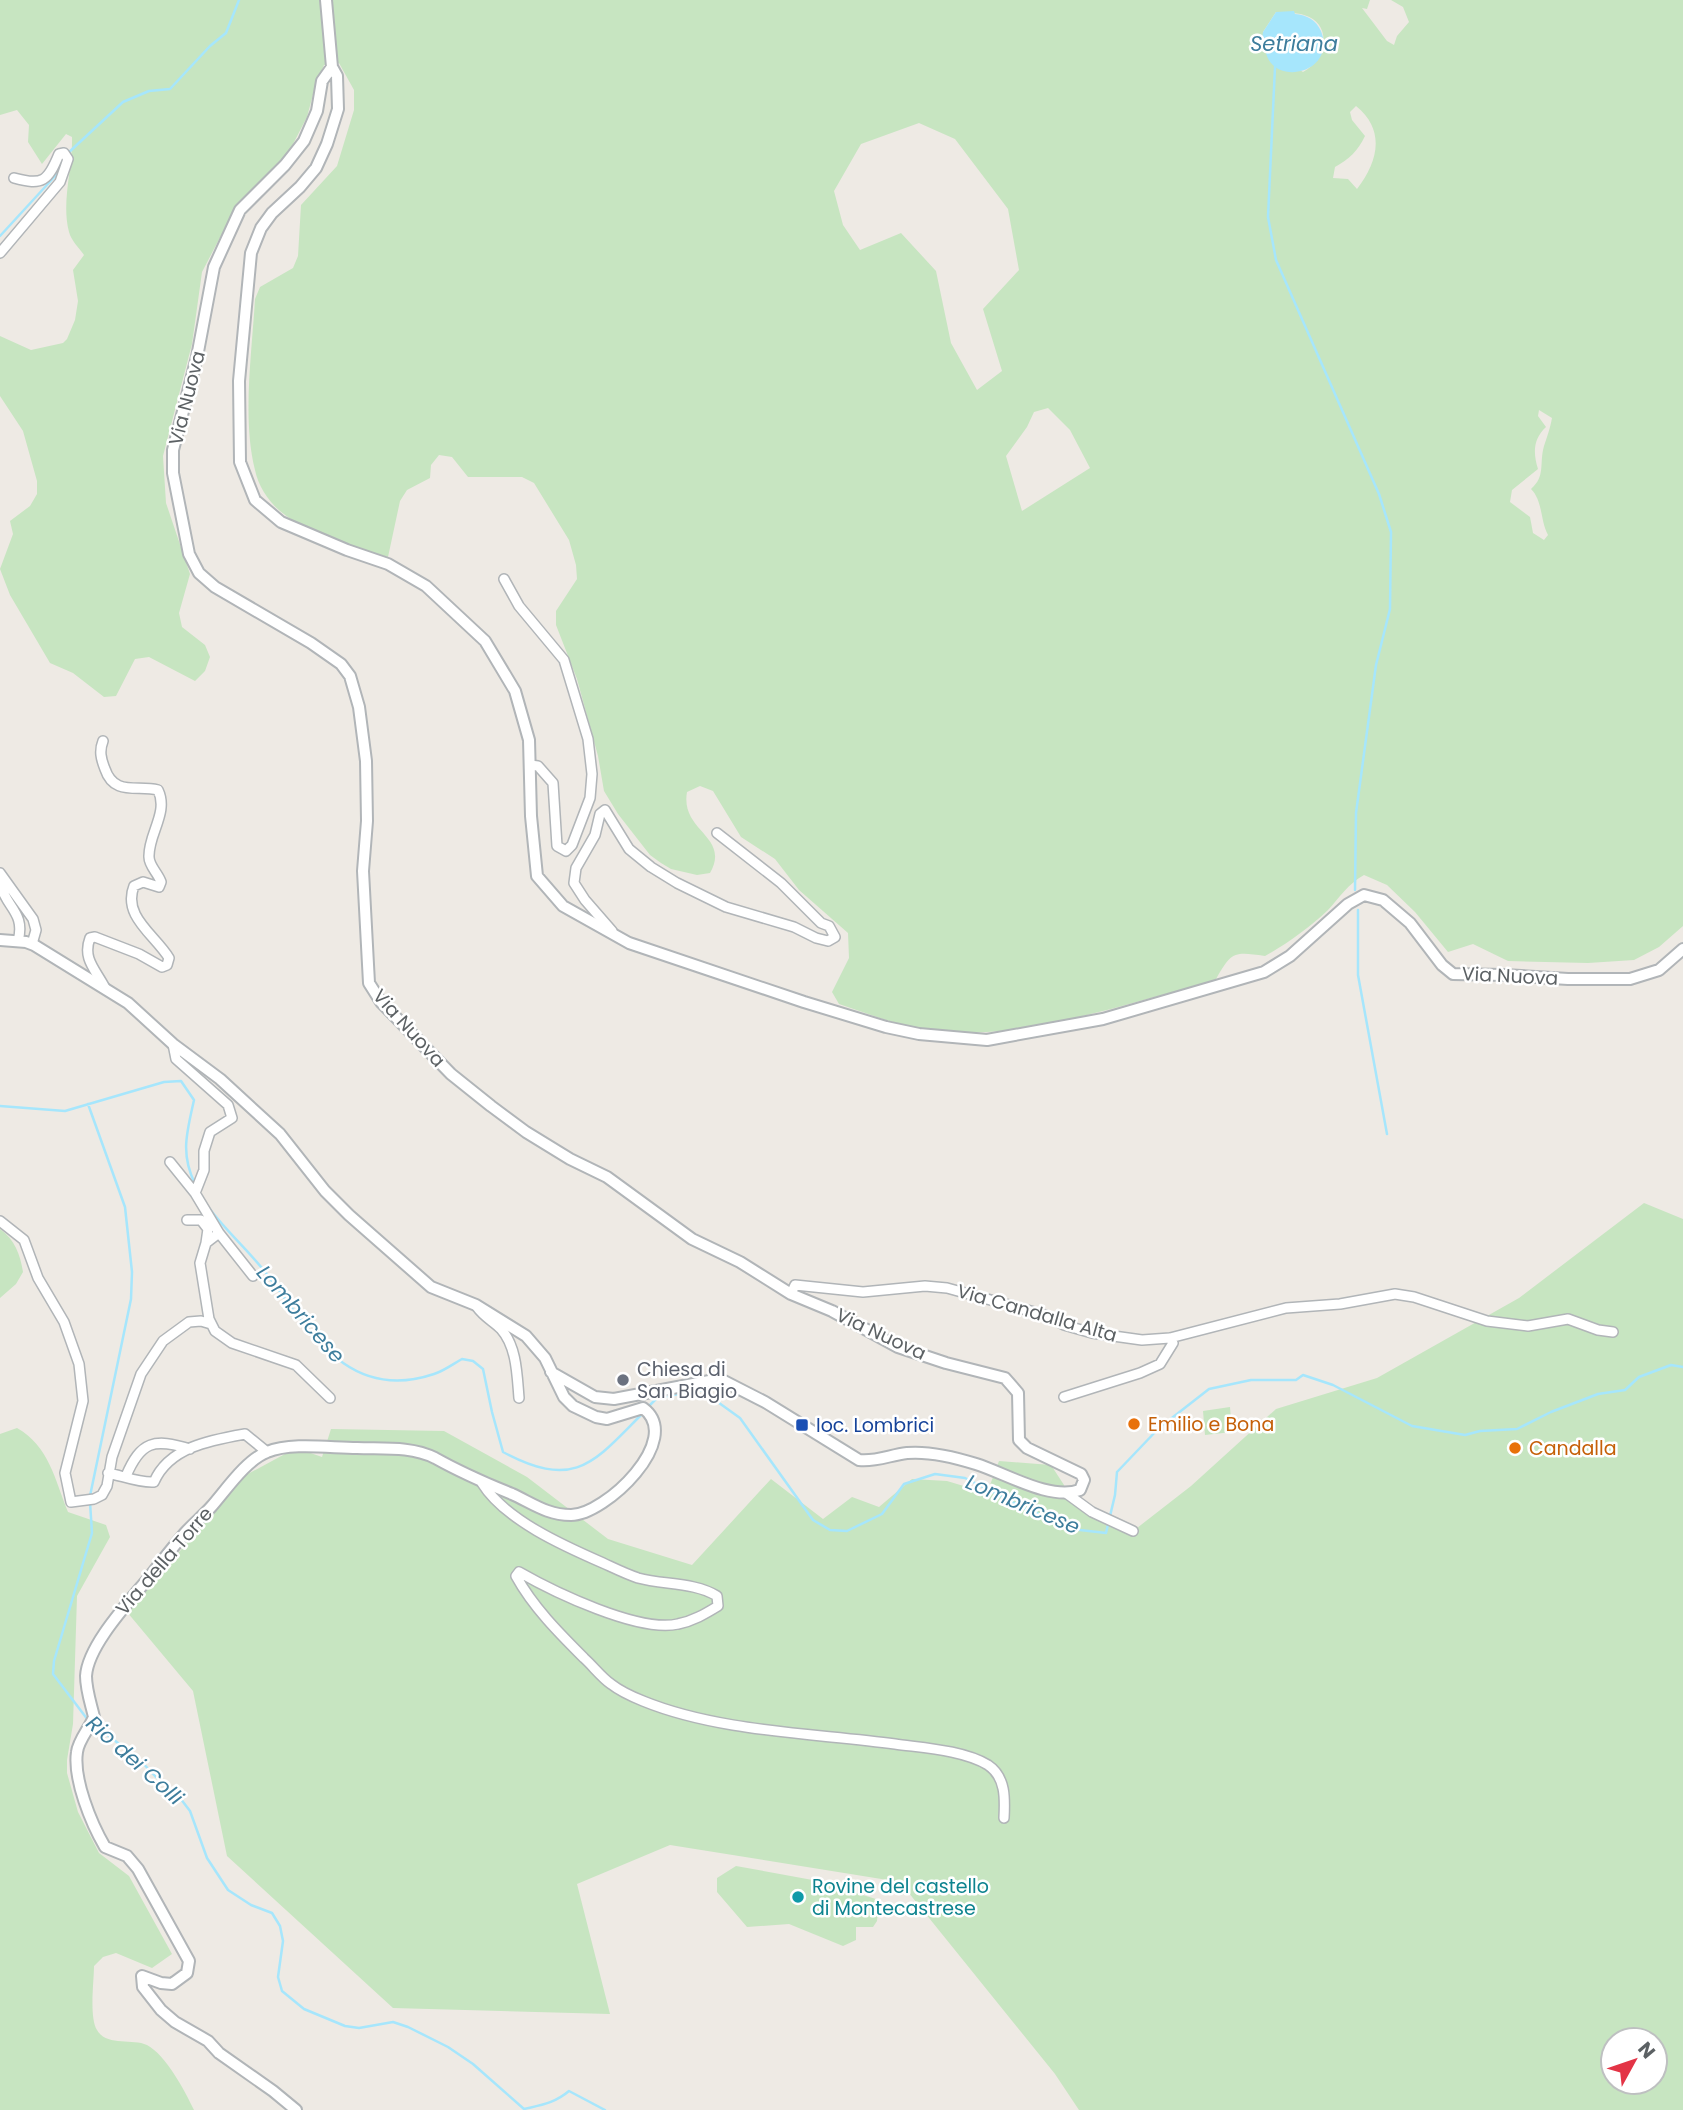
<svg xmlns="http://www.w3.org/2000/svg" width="1683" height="2110" font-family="Poppins,sans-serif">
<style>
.green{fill:#c7e5c1;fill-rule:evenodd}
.water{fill:#a6e6fc}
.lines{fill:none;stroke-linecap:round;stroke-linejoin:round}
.stream{stroke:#a6e6fc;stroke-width:2.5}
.minor-casing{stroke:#b1b5b8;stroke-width:12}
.tertiary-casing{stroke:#b1b5b8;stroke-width:14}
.minor{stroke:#fff;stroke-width:9}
.tertiary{stroke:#fff;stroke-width:10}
.worship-dot{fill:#6b7280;stroke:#fff;stroke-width:2.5}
.food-dot{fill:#e8710a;stroke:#fff;stroke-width:2.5}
.transit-dot{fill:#1a4fb4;stroke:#fff;stroke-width:2.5}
.culture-dot{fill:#0f9aa8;stroke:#fff;stroke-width:2.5}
.labels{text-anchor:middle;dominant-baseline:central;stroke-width:5;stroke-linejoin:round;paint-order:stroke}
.street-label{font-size:19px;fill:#5c6164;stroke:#fff}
.worship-label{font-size:19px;fill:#5b616d;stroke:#fff;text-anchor:start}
.food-label{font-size:19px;fill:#c56008;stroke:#fff;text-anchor:start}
.transit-label{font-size:19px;fill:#164399;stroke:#fff;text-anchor:start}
.culture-label{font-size:19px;fill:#0d838f;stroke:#fff;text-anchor:start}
.water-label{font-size:21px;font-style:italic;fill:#3d7d9c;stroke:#fff}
</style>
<rect width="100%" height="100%" fill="#eeeae4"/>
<path class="green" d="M0,0H1370L1367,9L1362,8L1387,41L1394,45L1397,36L1409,22L1403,7L1391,0H1683V926L1659,947L1634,960L1588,963L1508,961L1473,944L1448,952L1415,912L1387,885L1364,875C1348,884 1340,897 1328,910C1310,927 1287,944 1265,956C1233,951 1231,952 1215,981C1128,1002 1016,1044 926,1030C897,1025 868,1014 839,1004L832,992L849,958L848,933L799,890L775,859L741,837L713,791L700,786L687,792C680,832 731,836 710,873L697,875L671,869L661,863L650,855L618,814L604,791L598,756L577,679L556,625V611L577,579L576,565L569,540L534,483L522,477H468L452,457L439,455L431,465L430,478L407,490L400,501L388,557C352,546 310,536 280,511C268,501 258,485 255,470C242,419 252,352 255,299L260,287L293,268L298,256L301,205L337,166L354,110V90L339,63L324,65L315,87L307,117L292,146L278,166L238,203L202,272L192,344L163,456L166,503L190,574L179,613L182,627L205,645L210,657L205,671L195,681L149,657L135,659L116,696L104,697L73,673L50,663L10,595L0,569L13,534L10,521L30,506L37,494V481L23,431L0,396V336L31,350L63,343L67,339L75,320L78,301L73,270L84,255C79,248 71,240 69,232C61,202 73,168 72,137L66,134L42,164L28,142L29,125L17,110L0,115ZM1276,12C1284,13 1295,12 1304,15C1334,24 1326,60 1303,72L1264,47L1263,32ZM1356,106C1386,130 1378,162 1357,189L1348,179L1333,178L1335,167C1349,159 1358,151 1365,136L1352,120L1350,112ZM919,123L955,139L1008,209L1019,270L983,309L1002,371L977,390L951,343L936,271L901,233L860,250L843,225L834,191L861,144ZM1048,408L1070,430L1090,468L1022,511L1006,456L1027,427L1034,412ZM1539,410L1552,418C1550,429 1547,437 1544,446C1539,463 1546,476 1531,489C1543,501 1540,520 1548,535L1544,540L1533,533L1530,517L1510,502L1512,490L1538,469C1533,453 1533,439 1546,427L1538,416Z
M1644,1203L1683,1219V2110H1079L1055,2074L900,1882L670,1845L577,1884L610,2014L393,2008L227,1856L193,1691L127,1612L246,1475L296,1448L322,1457L331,1429L444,1431L527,1477L608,1539L692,1565L771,1479L823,1519L852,1497L879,1507L912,1479L947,1481L987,1493L999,1461L1051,1465L1077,1505L1137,1528L1191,1486L1276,1409L1377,1378L1519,1298ZM1613,2040H1655V2082H1613Z
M0,1229C15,1240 20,1254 23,1272L16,1284L0,1298Z
M1230,1407L1232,1432L1205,1435L1203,1411Z
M17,1428C49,1446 55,1480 68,1512L106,1525L110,1537L77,1596L73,1724L67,1760V1773L78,1812L99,1853L129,1876L172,1954L152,1968L116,1953L103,1957L94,1966C94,1982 89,2017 97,2030C107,2047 132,2038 147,2045C166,2055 185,2091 194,2110H0V1434Z
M736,1866L818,1881L879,1900L877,1921L873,1927H856V1940L843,1946L789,1924L747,1927L717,1892V1878Z"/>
<path class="water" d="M1294,11L1295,14C1307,15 1316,20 1321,31C1339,77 1260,91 1265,39L1262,38L1263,32L1276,12Z"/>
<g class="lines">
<path class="stream" d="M1275,67L1268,217L1276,260L1379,494L1391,532L1390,609L1376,665L1356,813L1355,890
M67,154L123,102L149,91L170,89L210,46L226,33L239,0
M0,236L57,174L62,163
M1358,910V975L1387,1134
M88,1104L125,1207L132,1272L131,1299L90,1496
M0,1106L65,1111L164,1082L181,1081L194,1100C187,1132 180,1153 195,1184
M209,1208C226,1231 248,1250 266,1273C310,1331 348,1403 434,1374C444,1371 453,1364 462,1359L473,1361L483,1369L492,1412L503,1452C576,1491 594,1462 644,1412
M648,1407L657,1398L701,1390L740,1418L813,1520L830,1530L847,1531L882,1514L904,1484L935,1474L965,1478L1026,1509L1080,1530L1106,1533L1115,1495L1117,1472L1159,1428L1209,1389L1251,1380H1296L1303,1375L1333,1385L1412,1426L1465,1435L1480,1431L1517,1429L1551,1412L1598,1394L1625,1390L1639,1377L1671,1365L1683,1367
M88,1720L53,1674L54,1661L92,1533L90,1502
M93,1724L139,1759L155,1776L177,1794L190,1811L207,1858L228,1890L251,1905L272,1913L280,1926L283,1941L278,1977L282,1991L304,2009L345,2026L359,2028L393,2022L408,2027L448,2047L473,2064L524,2109C541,2105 555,2103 569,2091L605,2110"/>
<g class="minor-casing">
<path id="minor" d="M0,253L60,182L68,159L64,153L59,154C48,181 43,186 14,178
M504,579L519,606L564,660L588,739L592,774L590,798L572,845L566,851L557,846L553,783L538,766L530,765
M103,741C99,751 101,759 105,769C114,796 137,785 158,790C169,813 148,834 149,857C149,866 158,873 161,882L159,887L143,882L134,886C122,916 155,935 169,958L167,965L162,967L139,954L95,937L90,938C82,959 96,970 105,988
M0,873L33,919L36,930L32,944
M0,883C5,907 26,912 18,941
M612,931L585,900L574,883L576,868L595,835L600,814L605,810L629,849L651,867L677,883L726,907L794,927L816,938L828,941L835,937L829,926L821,923L781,883L717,833
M173,1044L176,1059L228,1105L232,1118L210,1132L204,1151V1170L195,1193L219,1233L206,1243L200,1263L209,1319L215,1331L232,1343L296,1365L330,1398
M170,1162L195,1193
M187,1220H201L208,1229L206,1243
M0,1221L24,1240L38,1278L64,1322L79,1364L83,1401L65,1473L71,1502L94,1499L102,1495L107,1486L112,1457L141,1374L163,1341L189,1322L201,1321L211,1324
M219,1233L253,1276
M791,1294L795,1285L863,1292L925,1286L947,1288L1045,1315L1064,1325L1092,1333L1142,1340L1170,1338L1286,1308L1340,1304L1395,1294L1414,1297L1487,1321L1528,1326L1568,1319L1598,1330L1613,1332
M477,1307C484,1317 493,1321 501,1329C517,1347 517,1375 519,1398
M1064,1397L1140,1373L1160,1364L1173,1343L1170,1338
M108,1473C123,1476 139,1483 154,1482C169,1447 211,1440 245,1434L267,1452
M126,1476C141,1441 154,1438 190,1449
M482,1483C505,1520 564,1546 603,1563C614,1568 626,1574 638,1578C664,1585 694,1582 717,1596L718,1606C705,1614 693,1621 678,1624C639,1633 554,1592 519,1572L516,1576C533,1607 559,1633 584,1658C593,1666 601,1677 611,1684C620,1691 633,1697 643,1701C719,1732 814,1733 895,1744C923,1748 963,1750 988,1765C1006,1777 1005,1799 1004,1818
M1066,1493L1092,1512L1133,1531"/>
</g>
<g class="tertiary-casing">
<path id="tertiary" d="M326,0L332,67
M0,940L26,942L34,945L128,1003L173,1044L220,1079L280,1134L325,1191L349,1215L431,1287L476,1305L526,1336L545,1358L564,1397L573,1406L596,1417L607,1419L643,1408C685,1439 605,1515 571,1515C547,1515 532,1503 512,1494C485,1483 460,1472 435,1458C411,1446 383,1449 357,1448C331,1448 291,1442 267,1452C246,1460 226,1490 211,1507C203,1516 193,1524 185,1533C173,1547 162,1561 151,1575C132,1599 88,1644 86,1676C86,1690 91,1704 94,1717C90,1727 78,1741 77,1752C73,1779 91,1823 105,1847L127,1856L138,1869L189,1961L187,1973L172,1984L161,1983L142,1976L143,1987L161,2010L175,2022L208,2041L219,2053L273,2091L296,2110
M551,1372L595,1397L614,1399L720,1379L765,1402L859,1460C876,1462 890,1455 907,1453C930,1451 954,1457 976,1464C1005,1473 1050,1501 1080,1490L1084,1480L1081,1474L1027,1448L1019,1440L1018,1393L1005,1378L946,1363L898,1347L832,1311L791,1294L740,1262L692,1239L607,1177L570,1159L526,1132L491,1106L451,1074L381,1002L369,983L363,871L367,821L366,761L359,707L350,676L341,664L311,643L215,587L199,573L189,554L173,473V450L197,357L214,267L240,210L285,165L304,141L317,111L322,81L332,67L337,76L338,109L327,144L316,168L300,187L272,213L261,228L251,253L239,381L240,462L255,500L281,522L347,550L388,564L426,586L485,641L515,691L529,740L531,816L537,876L563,906L629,943L804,1002L886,1027L919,1034L987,1040L1103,1019L1264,972L1290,956L1348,904L1364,895L1383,900L1410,923L1442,965L1453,974L1504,975L1568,979H1630L1659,970L1683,949"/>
</g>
<use href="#minor" class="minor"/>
<use href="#tertiary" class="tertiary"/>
</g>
<circle class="worship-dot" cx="623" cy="1380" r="7"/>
<g class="food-dot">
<circle cx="1134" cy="1424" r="7"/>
<circle cx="1515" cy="1448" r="7"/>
</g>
<rect class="transit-dot" x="795" y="1418" width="14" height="14" rx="3.5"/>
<circle class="culture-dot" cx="798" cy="1897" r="7"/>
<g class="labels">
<g class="street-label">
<text transform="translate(187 398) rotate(-76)">Via Nuova</text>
<text transform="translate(1510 976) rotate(3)">Via Nuova</text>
<text transform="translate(409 1028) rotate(48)">Via Nuova</text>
<text transform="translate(1037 1313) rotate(16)">Via Candalla Alta</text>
<text transform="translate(881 1334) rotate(25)">Via Nuova</text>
<text transform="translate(164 1561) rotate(-49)">Via della Torre</text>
</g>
<g class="worship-label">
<text x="637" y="1369">Chiesa di<tspan x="637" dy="22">San Biagio</tspan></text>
</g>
<g class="food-label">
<text x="1148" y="1424">Emilio e Bona</text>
<text x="1529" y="1448">Candalla</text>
</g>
<g class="transit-label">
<text x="816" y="1425">Ioc. Lombrici</text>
</g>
<g class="culture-label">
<text x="812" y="1886">Rovine del castello<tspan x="812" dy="22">di Montecastrese</tspan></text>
</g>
<g class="water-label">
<text x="1294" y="43">Setriana</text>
<text transform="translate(301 1314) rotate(49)">Lombricese</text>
<text transform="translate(1023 1504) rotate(23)">Lombricese</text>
<text transform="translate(135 1760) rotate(42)">Rio dei Colli</text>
</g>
</g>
<g transform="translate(1634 2061) rotate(50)"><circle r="33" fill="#ffffff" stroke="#bec0c1" stroke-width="2"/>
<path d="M0-5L12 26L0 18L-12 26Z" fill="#e33446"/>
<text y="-10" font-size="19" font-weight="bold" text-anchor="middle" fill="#5c6164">N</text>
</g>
</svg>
